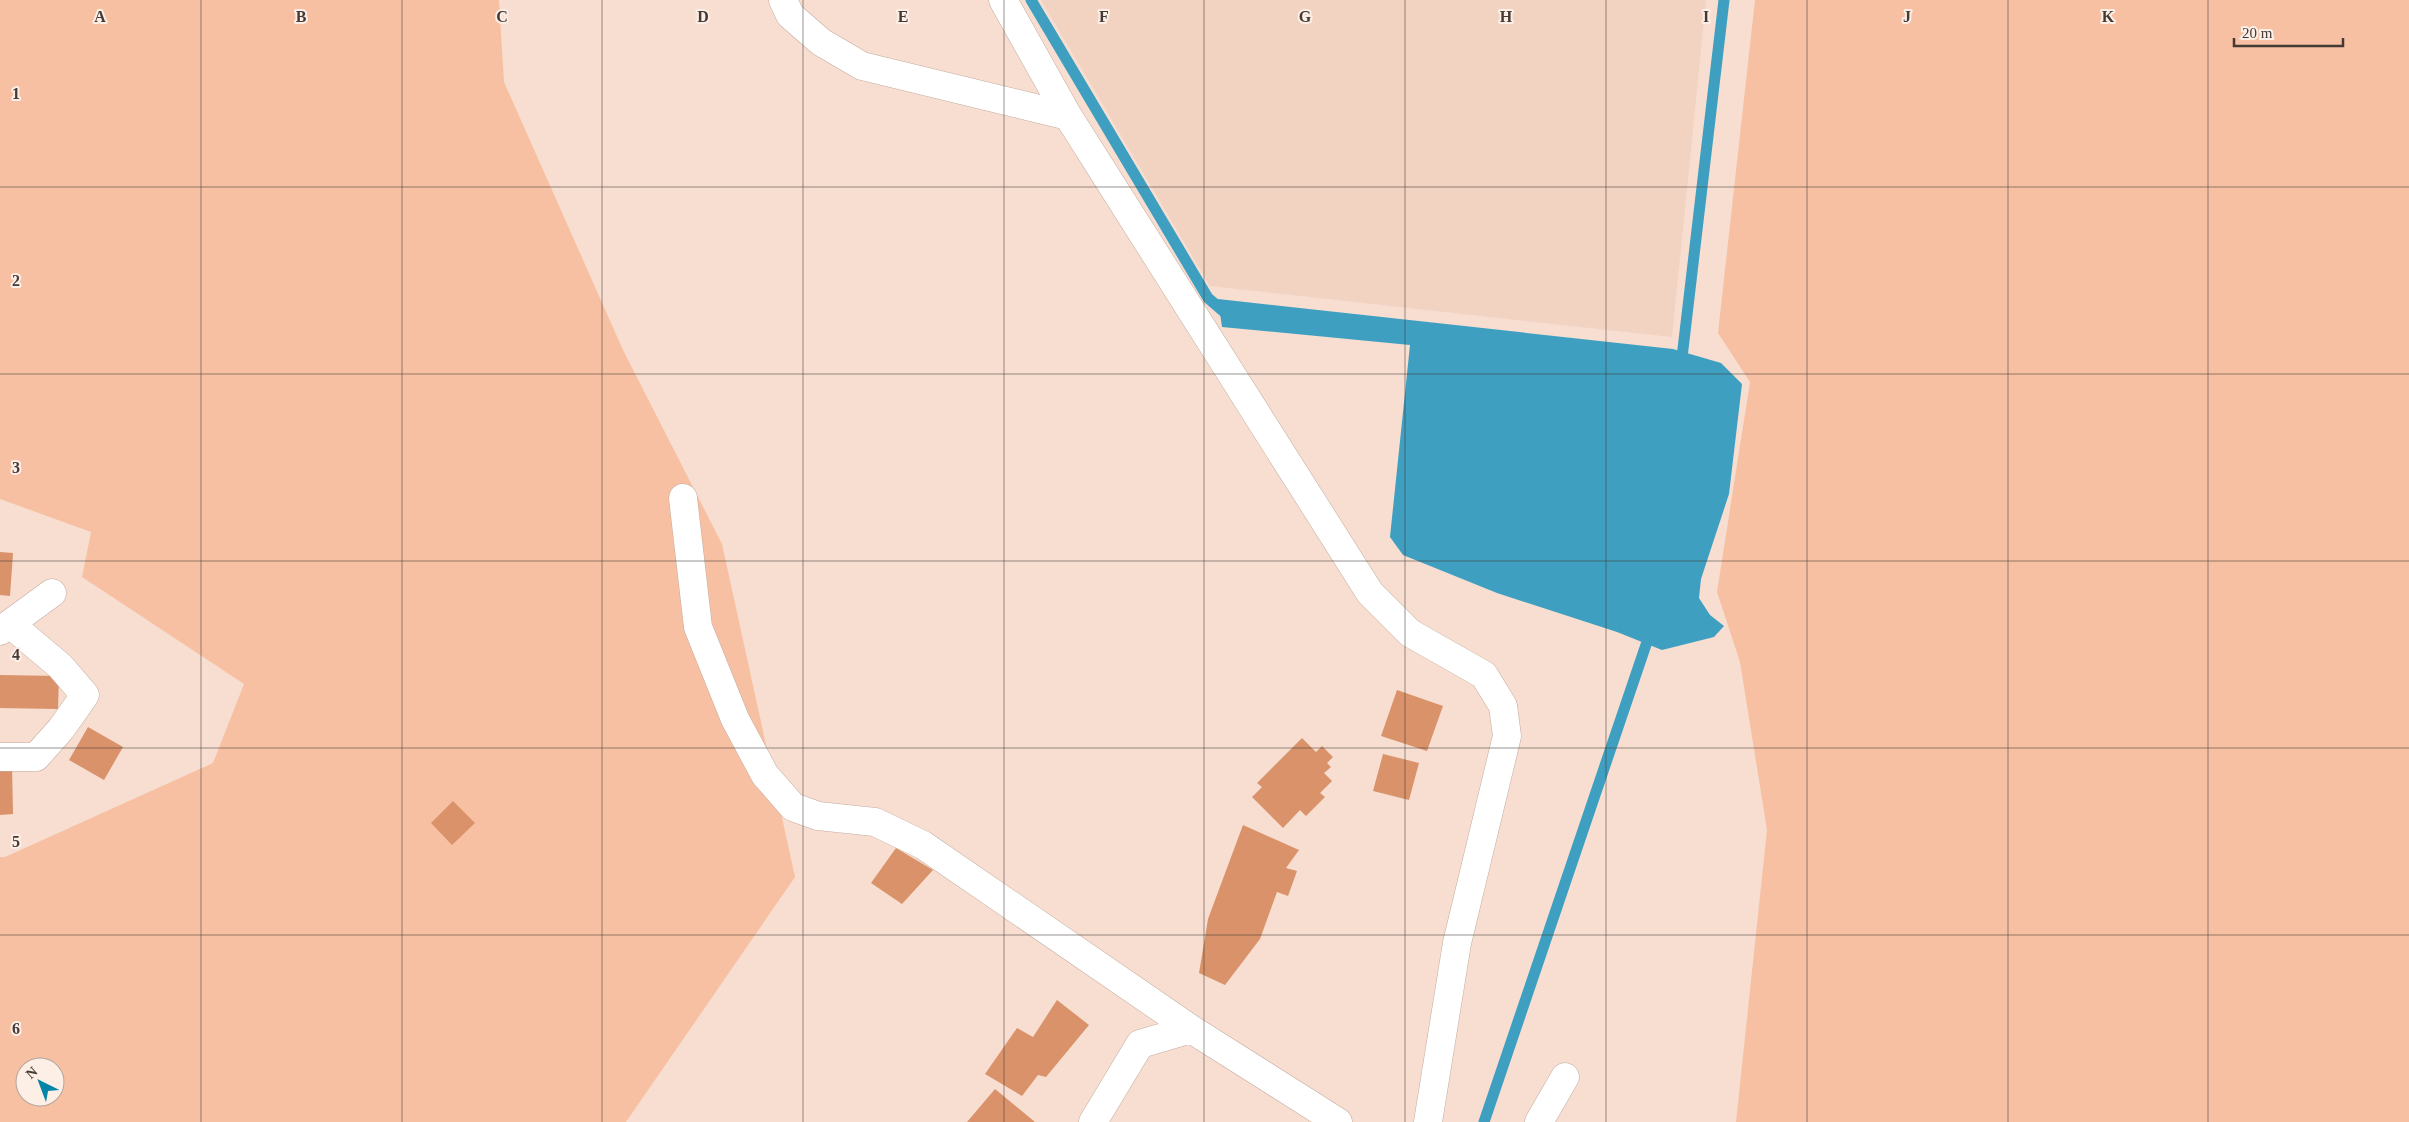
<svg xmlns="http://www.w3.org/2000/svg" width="2409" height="1122" font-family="'Times New Roman',serif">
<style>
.built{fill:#f2d2c1}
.green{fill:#f7c0a2;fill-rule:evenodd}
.water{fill:#3e9fc1}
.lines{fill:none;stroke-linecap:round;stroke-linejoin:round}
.stream{stroke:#3e9fc1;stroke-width:11}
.building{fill:#d9926a}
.minor-casing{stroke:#c4ac9f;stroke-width:29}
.minor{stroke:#fff;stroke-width:28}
.grid{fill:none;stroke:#443a35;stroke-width:1;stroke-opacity:0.55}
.grid-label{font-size:16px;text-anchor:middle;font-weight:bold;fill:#443a35;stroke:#fdeee6;stroke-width:4;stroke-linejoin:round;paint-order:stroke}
</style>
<rect width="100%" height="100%" fill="#f7ded1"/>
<path class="built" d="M1041,0H1706L1672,337L1210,286Z"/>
<path class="green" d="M0,0H499L504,82L623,350L722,544L795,877L626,1122H0V857H5L213,763L244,684L82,577L91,532L0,499ZM25,1067H55V1097H25Z
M1755,0H2409V1122H1736L1767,830L1740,662L1717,592L1750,382L1718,333Z"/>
<path class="water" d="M1218,299L1673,349L1721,363L1742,384L1729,494L1701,579L1699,598L1710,615L1724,626L1714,637L1662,650L1617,632L1497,593L1403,555L1390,537L1410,345L1222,327Z"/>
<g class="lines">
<path class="stream" d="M1031,0L1208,298L1230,317
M1681,366L1724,0
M1484,1122L1651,630"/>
</g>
<path class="building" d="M0,552L13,553L10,596L0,595Z
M0,675L59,676L58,709L0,708Z
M1397,690L1443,706L1427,751L1381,736Z
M88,727L123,747L104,780L69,760Z
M1302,738L1316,752L1322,746L1333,757L1327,763L1331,767L1324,773L1332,781L1320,793L1325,797L1306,816L1300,810L1283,828L1252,797L1262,787L1257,783Z
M1383,754L1419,763L1409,800L1373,791Z
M12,765L13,814L0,815V766Z
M453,801L475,823L452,845L431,823Z
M1243,825L1299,850L1286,868L1297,871L1288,896L1277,892L1260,939L1225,985L1199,973L1208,919Z
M896,848L933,870L902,904L871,883Z
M1057,1000L1089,1025L1046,1077L1038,1075L1022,1096L985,1074L1017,1028L1033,1037Z
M995,1089L1035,1122H967Z"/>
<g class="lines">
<g class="minor-casing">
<path id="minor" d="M783,0L790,15L821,42L862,66L1068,116
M1003,0L1068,116L1370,593L1410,633L1484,675L1503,706L1507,736L1457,943L1428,1122
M683,498L698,627L735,719L765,775L793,807L818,816L875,822L923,845L1191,1029
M0,631L52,593
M0,757H36L61,729L85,695L60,666L10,624
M1093,1122L1140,1044L1191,1029L1338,1122
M1539,1122L1565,1077"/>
</g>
<use href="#minor" class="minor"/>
</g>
<path class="grid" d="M201,0V1122M402,0V1122M602,0V1122M803,0V1122M1004,0V1122M1204,0V1122M1405,0V1122M1606,0V1122M1807,0V1122M2008,0V1122M2208,0V1122M0,187H2409M0,374H2409M0,561H2409M0,748H2409M0,935H2409"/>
<g class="grid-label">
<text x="100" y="22">A</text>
<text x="301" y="22">B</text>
<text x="502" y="22">C</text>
<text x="703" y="22">D</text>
<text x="903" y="22">E</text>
<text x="1104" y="22">F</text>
<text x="1305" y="22">G</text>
<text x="1506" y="22">H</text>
<text x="1706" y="22">I</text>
<text x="1907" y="22">J</text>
<text x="2108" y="22">K</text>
<text x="16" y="99">1</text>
<text x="16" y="286">2</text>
<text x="16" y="473">3</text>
<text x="16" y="660">4</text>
<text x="16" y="847">5</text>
<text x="16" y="1034">6</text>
</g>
<g transform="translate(40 1082) rotate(318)"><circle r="24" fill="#fdeee6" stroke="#b3a69f"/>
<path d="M0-4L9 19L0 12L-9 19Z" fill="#0485a8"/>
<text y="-8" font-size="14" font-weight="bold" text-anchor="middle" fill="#443a35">N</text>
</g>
<path d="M2234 38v8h109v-8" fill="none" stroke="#443a35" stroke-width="2.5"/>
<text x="2242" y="38" font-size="15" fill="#443a35" stroke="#fdeee6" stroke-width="4" paint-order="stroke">20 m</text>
</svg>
